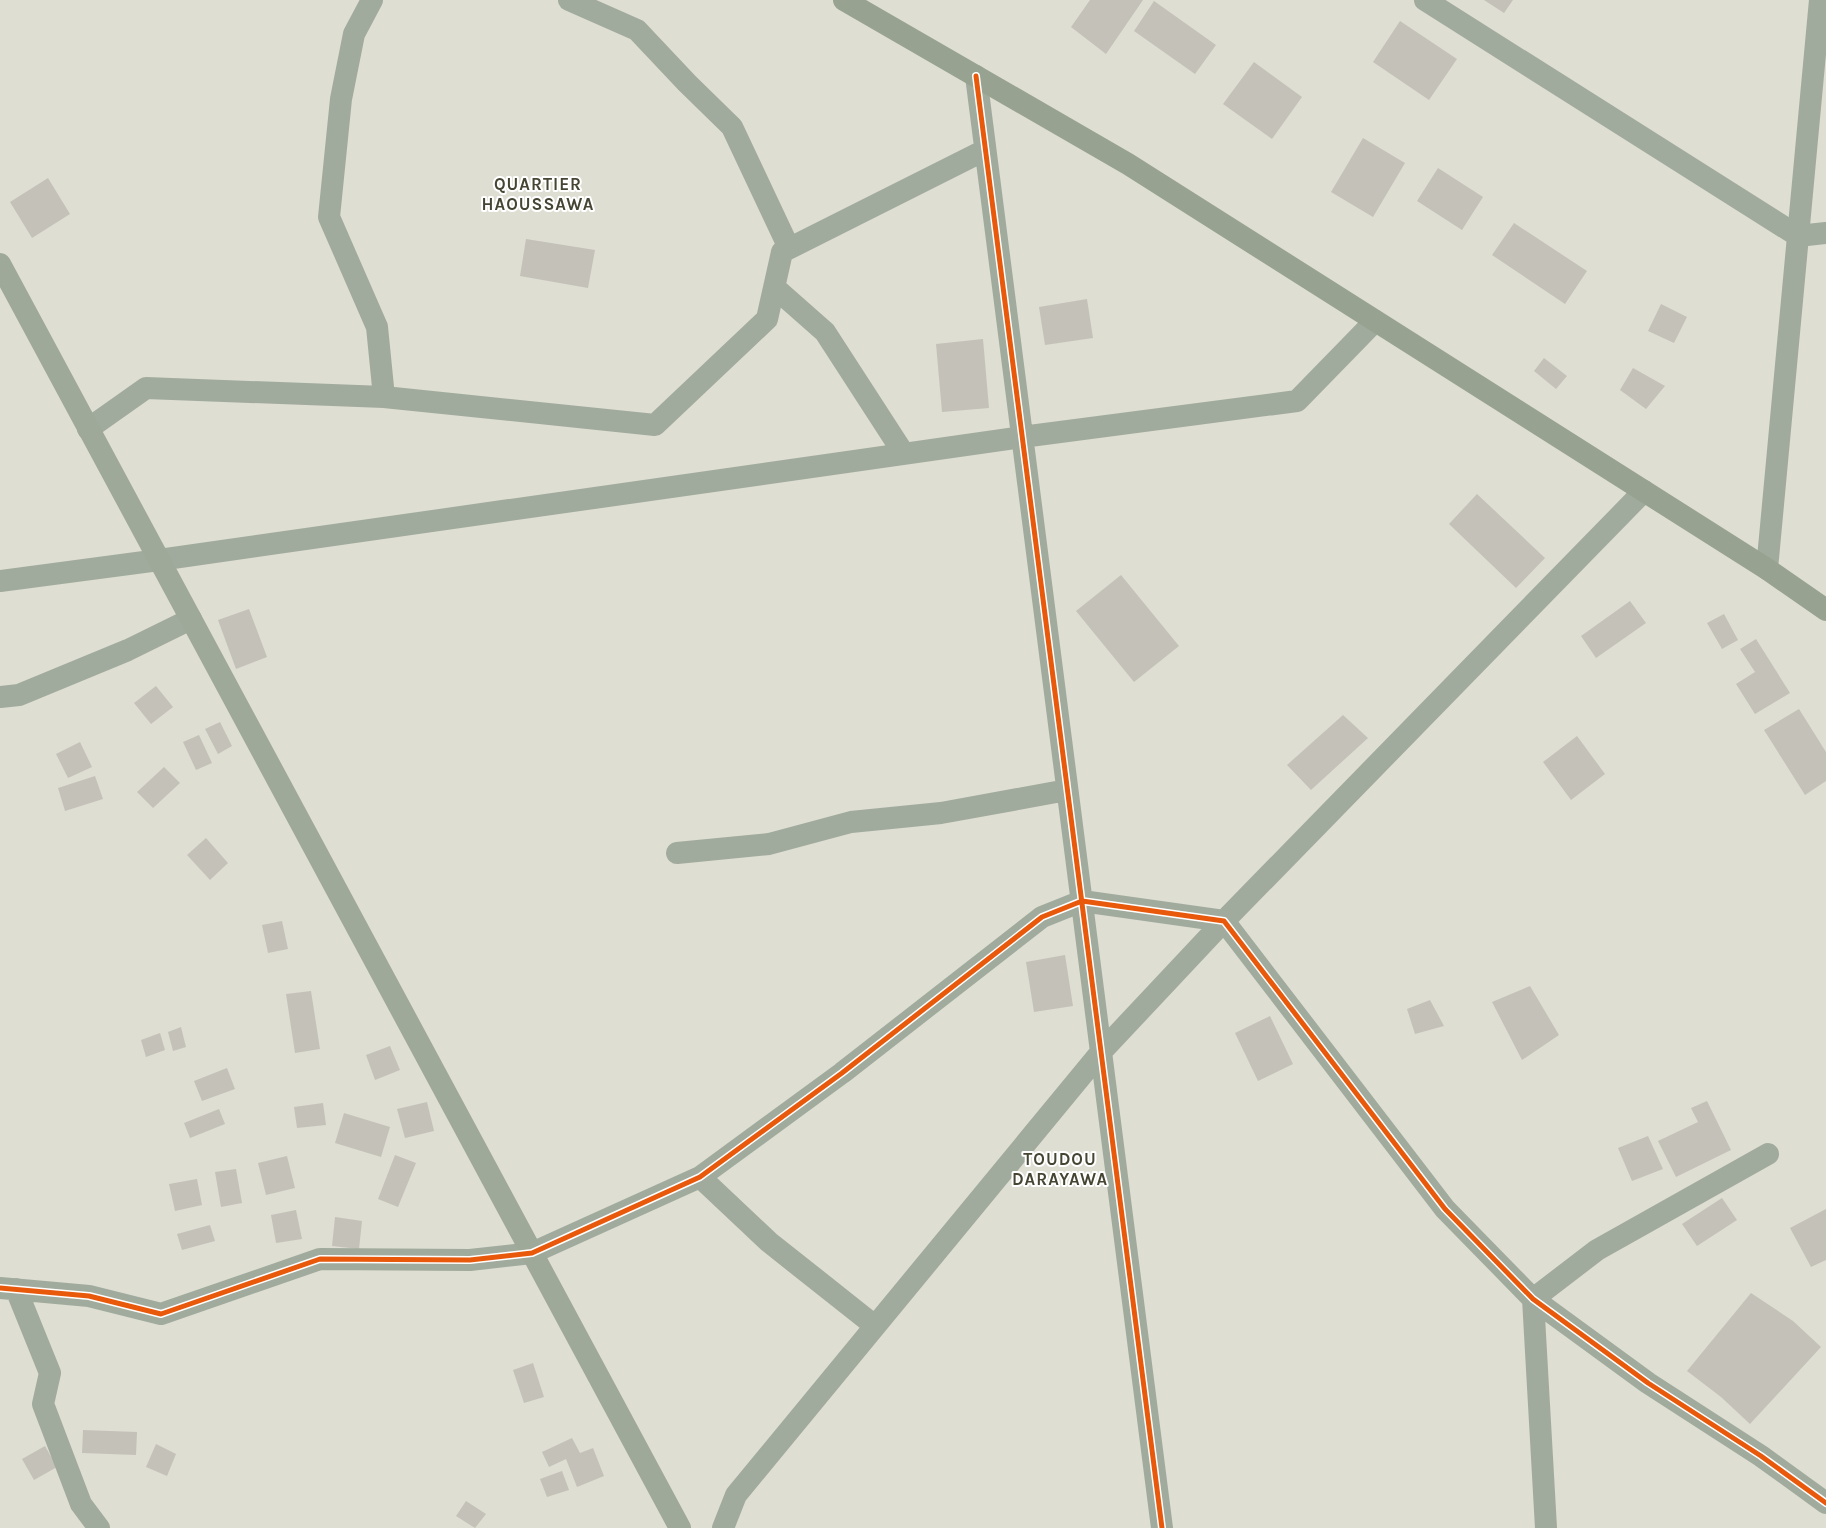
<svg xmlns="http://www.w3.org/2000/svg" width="1826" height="1528" font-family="Karla,sans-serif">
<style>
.building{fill:#c4c1b9}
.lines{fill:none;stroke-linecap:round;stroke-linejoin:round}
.street{stroke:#a1ab9d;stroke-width:22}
.secondary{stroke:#9fa999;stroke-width:22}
.primary{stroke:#97a290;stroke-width:22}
.cycleway-casing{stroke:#fff;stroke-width:8}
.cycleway{stroke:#e8590c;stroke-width:5}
.labels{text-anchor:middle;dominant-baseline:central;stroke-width:4;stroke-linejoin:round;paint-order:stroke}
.district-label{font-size:17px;font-weight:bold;letter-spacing:1px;fill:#464534;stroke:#fff}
</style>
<rect width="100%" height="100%" fill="#deded3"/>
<path class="building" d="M1090,0H1143L1106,54L1071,27Z
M1484,0H1513L1504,13Z
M1154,1L1216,45L1195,74L1134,31Z
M1400,21L1457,59L1429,100L1373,62Z
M1254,62L1302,97L1272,139L1223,104Z
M1363,138L1405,163L1373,217L1331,192Z
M1438,168L1483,197L1462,230L1417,201Z
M48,178L70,214L32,238L10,202Z
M1514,223L1587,271L1565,304L1492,255Z
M526,239L595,250L588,288L520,276Z
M1087,299L1093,338L1045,345L1039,307Z
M1661,304L1687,317L1674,343L1648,331Z
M983,339L989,408L942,412L936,344Z
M1544,358L1567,376L1556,389L1534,371Z
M1633,368L1665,386L1646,409L1620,390Z
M1477,494L1545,558L1516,588L1449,524Z
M1121,575L1179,646L1134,682L1076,611Z
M1630,601L1646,623L1596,658L1581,636Z
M249,609L267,657L236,669L218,620Z
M1724,614L1738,640L1722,649L1707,623Z
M1756,639L1790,693L1755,714L1736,684L1755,672L1740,649Z
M156,686L173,707L151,724L134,703Z
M1799,709L1826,752V781L1805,795L1764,730Z
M1343,715L1368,738L1311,790L1287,765Z
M220,722L232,746L218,754L205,729Z
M199,735L212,763L196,770L183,742Z
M1577,736L1605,774L1571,800L1543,762Z
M80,742L92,767L68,778L56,754Z
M164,767L180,783L153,808L137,792Z
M95,776L103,799L65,811L58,788Z
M206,838L228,863L210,880L187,855Z
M282,921L288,949L268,953L262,925Z
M1065,955L1073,1006L1034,1012L1026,962Z
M1530,986L1559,1035L1522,1060L1492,1002Z
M311,991L320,1049L295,1053L286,994Z
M1430,1000L1444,1026L1415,1034L1407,1009Z
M1270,1016L1293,1064L1258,1081L1235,1033Z
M181,1027L186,1047L173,1051L168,1032Z
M160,1033L165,1050L146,1057L141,1040Z
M390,1046L400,1070L375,1080L366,1055Z
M227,1068L235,1089L202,1101L194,1081Z
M1707,1101L1731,1150L1676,1177L1658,1141L1698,1122L1691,1108Z
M427,1102L434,1131L405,1138L397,1109Z
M323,1103L326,1125L297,1128L294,1107Z
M219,1109L225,1124L190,1138L184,1123Z
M344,1113L390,1127L381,1157L335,1143Z
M1648,1136L1663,1169L1632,1181L1618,1148Z
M395,1155L416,1163L398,1207L378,1199Z
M287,1156L295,1188L266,1195L258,1163Z
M236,1169L242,1203L221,1207L215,1172Z
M197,1179L202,1205L175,1211L169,1184Z
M1722,1198L1737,1220L1697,1246L1682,1224Z
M1826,1209V1260L1811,1267L1790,1228Z
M296,1210L302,1239L276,1243L271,1215Z
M335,1217L362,1221L359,1249L332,1246Z
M210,1225L215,1241L182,1250L177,1234Z
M1751,1293L1793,1321L1821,1347L1750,1424L1721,1397L1687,1371Z
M533,1363L544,1397L524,1403L513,1370Z
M83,1430L137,1432L136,1455L82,1453Z
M572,1438L580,1453L593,1448L604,1476L577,1487L566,1459L549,1467L542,1452Z
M156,1444L176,1454L167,1476L146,1467Z
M45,1446L57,1467L34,1480L22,1459Z
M562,1471L569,1490L547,1497L540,1479Z
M466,1501L486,1514L475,1528L456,1516Z"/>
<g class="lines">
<path class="street" d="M372,0L354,34L341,99L329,217L377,327L384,397
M569,0L637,30L687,83L732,127L789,248
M1425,0L1798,236L1826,233
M976,76L1162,1528
M774,287L825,332L904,454
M88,429L146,388L384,397L655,425L767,319L782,252L985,150
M1767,569L1820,0
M0,581L159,560L1022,437L1297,401L1375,321
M0,697L19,695L128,650L191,619
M677,853L769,844L851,822L941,813L1067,790
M700,1177L769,1242L875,1326
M0,1288L89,1296L161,1314L320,1259L470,1260L532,1253L700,1177L842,1073L1042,917L1082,901L1224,921L1445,1209L1533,1299L1648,1383L1761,1456L1826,1503
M16,1289L50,1373L43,1404L81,1504L99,1528
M723,1528L736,1495L1101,1052L1224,921L1644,491
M1546,1528L1533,1299L1597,1250L1768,1154"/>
<path class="secondary" d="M0,264L680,1528"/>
<path class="primary" d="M844,0L1128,164L1767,569L1826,610"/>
<g class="cycleway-casing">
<path id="cycleway" d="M976,76L1162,1528
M0,1288L89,1296L161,1314L320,1259L470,1260L532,1253L700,1177L842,1073L1042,917L1082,901L1224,921L1445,1209L1533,1299L1648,1383L1761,1456L1826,1503"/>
</g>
<use href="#cycleway" class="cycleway"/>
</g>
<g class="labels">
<g class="district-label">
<text x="538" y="184">QUARTIER<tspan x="538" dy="20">HAOUSSAWA</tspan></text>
<text x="1060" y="1159">TOUDOU<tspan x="1060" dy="20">DARAYAWA</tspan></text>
</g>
</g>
</svg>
